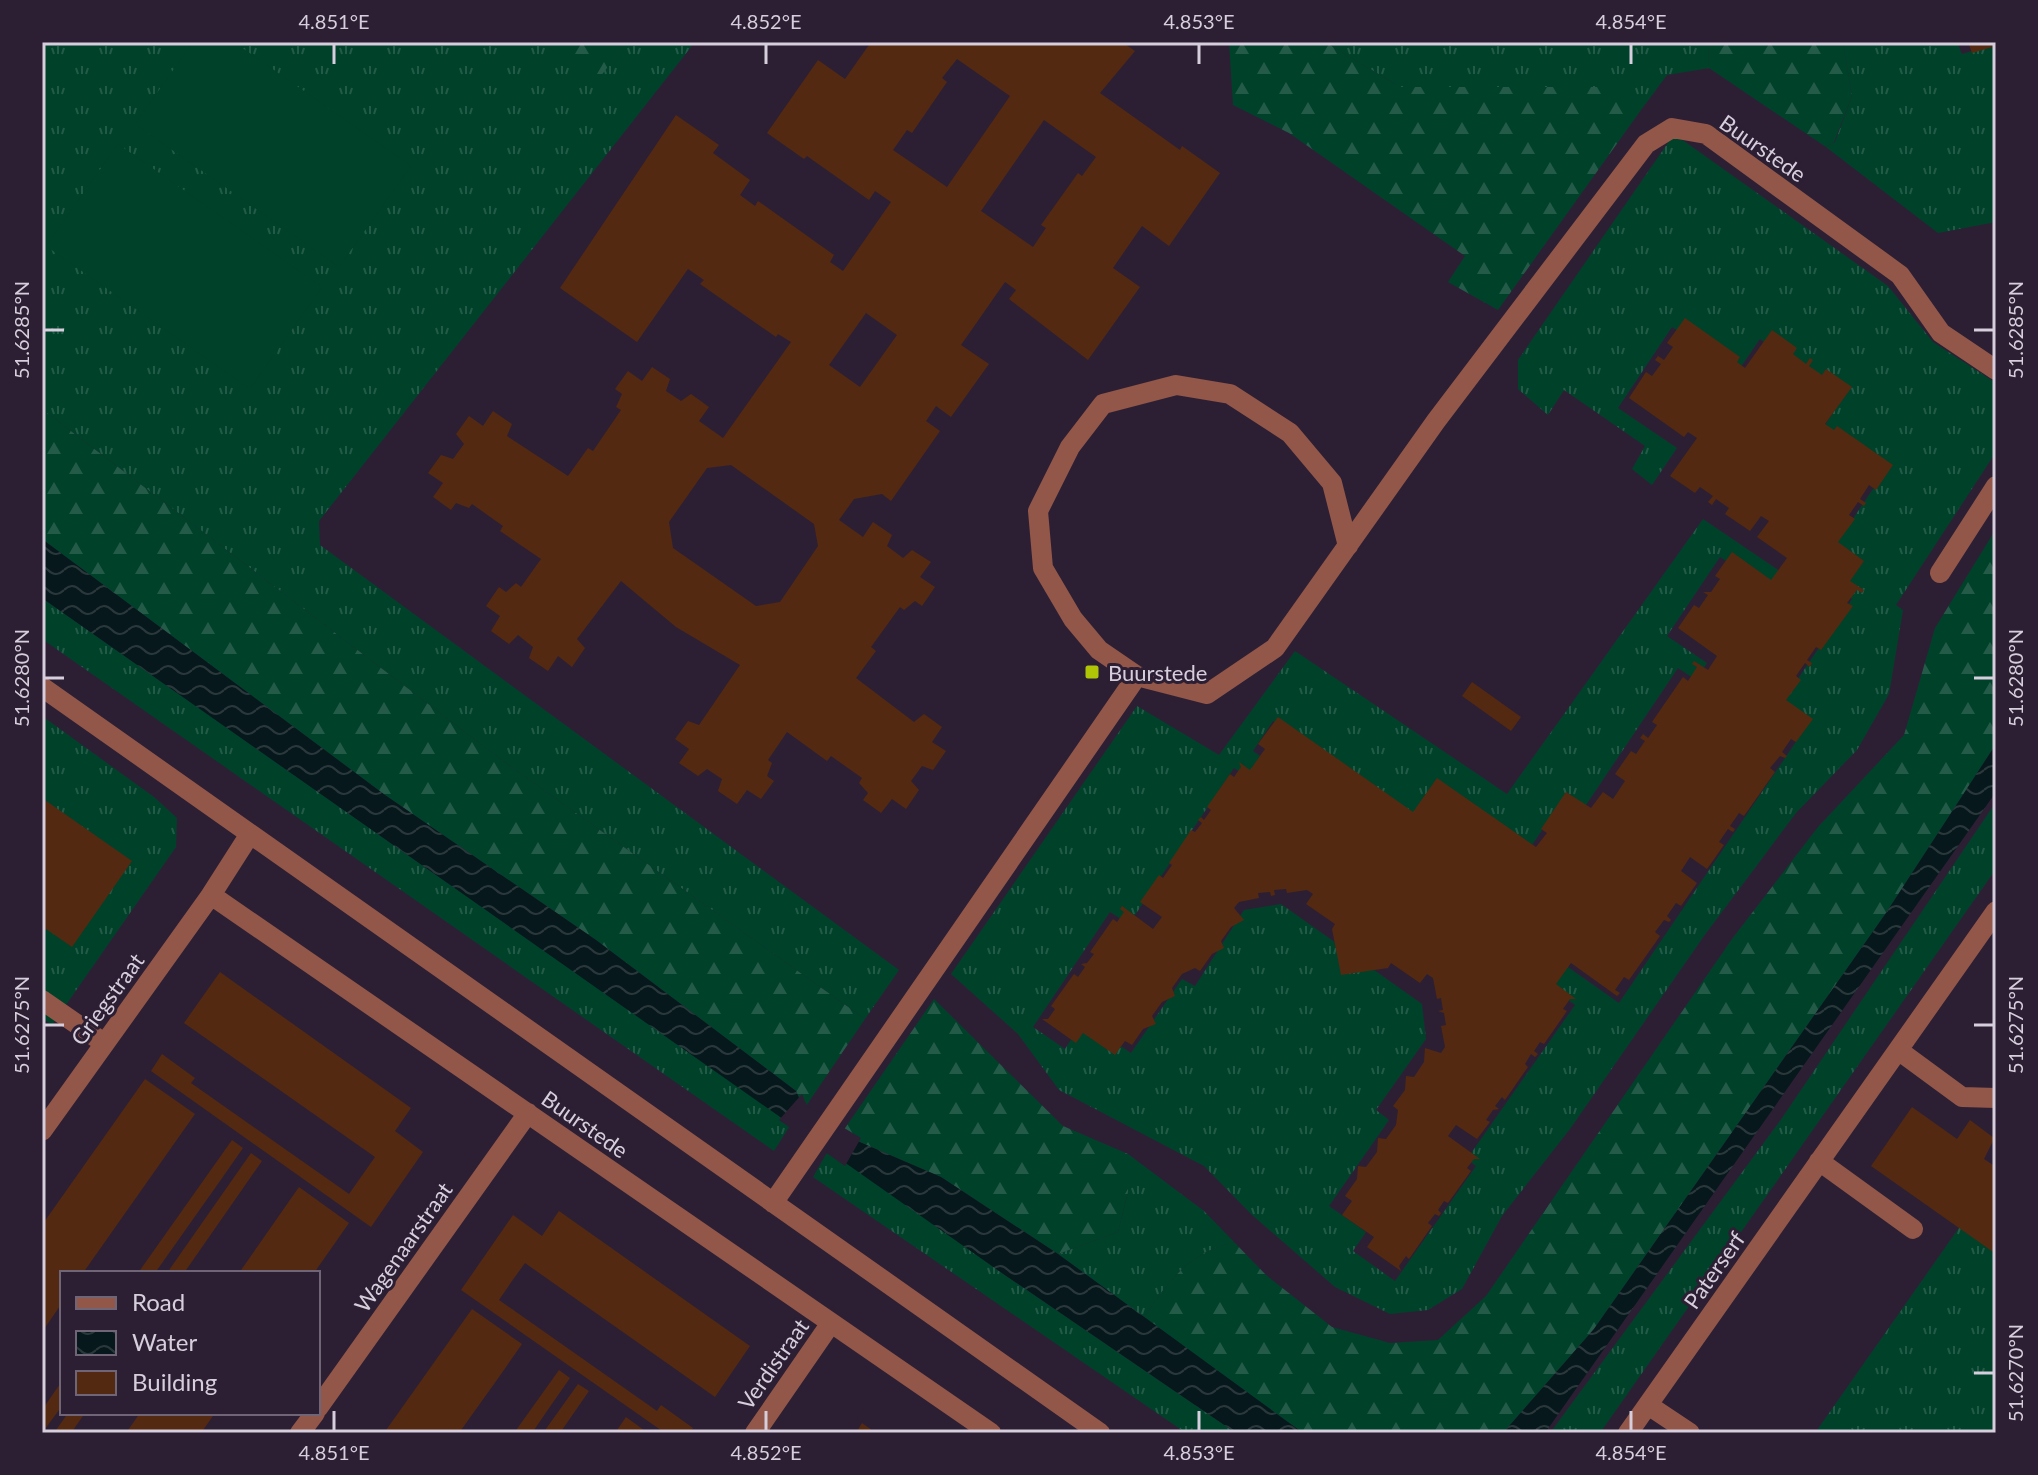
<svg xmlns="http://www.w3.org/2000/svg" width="2038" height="1475" font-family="Lato,sans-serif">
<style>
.grass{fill:url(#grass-tufts)}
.forest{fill:url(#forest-firs)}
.pitch{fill:#00412a}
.water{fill:url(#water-waves)}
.pier{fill:#2c1f34}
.building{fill:#542911;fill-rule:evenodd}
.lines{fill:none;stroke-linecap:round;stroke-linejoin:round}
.minor{stroke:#925748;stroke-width:20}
.ticks{fill:none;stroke:#d6cedc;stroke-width:3}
.poi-dot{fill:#afc506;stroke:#2c1f34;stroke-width:3}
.labels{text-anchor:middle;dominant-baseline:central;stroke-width:6;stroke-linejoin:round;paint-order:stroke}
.street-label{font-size:22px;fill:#d6cedc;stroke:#2c1f34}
.poi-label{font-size:22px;fill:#d6cedc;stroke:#2c1f34;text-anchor:start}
.neatline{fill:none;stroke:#d6cedc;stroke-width:3}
.ticks-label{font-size:20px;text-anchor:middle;fill:#d6cedc}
</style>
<defs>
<pattern id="grass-tufts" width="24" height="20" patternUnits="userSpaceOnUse" patternTransform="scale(2)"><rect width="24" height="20" fill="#00412a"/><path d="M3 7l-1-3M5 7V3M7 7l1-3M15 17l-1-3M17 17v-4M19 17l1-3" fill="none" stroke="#245b48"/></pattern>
<pattern id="forest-firs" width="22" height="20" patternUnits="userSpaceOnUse" patternTransform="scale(2)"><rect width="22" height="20" fill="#00412a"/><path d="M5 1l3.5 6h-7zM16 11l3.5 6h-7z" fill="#245b48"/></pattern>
<pattern id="water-waves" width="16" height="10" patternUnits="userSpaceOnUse" patternTransform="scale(2)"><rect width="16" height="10" fill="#06181b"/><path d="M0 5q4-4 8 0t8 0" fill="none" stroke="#2a383c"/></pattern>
</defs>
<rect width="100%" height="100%" fill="#2c1f34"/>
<path class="grass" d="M42,42H540L598,79L626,42H695L319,521L320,545L899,970L865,1019L499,758L42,409Z
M1325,42H1708L1709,68L1667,75L1641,110L1637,107L1400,87Z
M1843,42H1957L1962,54L1996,44V222L1938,233L1826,147L1835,142L1852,96Z
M1674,134L1888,286L1933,342L1996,383V452L1896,605L1903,610L1889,694L1857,750L1796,813L1704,936L1570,1129L1502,1216L1462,1289L1428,1310L1390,1314L1335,1287L1252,1215L1204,1166L1059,1090L1018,1034L951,974L1137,706L1219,755L1295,651L1507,794L1703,519L1784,574L1773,591L1720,557L1667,636L1707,663L1696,680L1678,668L1584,808L1565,796L1532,845L1414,815L1273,721L1253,751L1263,758L1250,778L1234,768L1129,924L1110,912L1033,1027L1065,1049L1083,1021L1131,1053L1182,979L1195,986L1244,910L1281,904L1422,1004L1426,1039L1376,1110L1389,1120L1329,1206L1366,1232L1353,1251L1395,1281L1476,1166L1467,1159L1575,1005L1550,986L1565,965L1619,1003L1806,727L1778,708L1852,599L1799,562L1830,553L1881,477L1819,434L1844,396L1760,339L1738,371L1672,327L1618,408L1677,448L1652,485L1632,469L1645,446L1564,390L1548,415L1518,389V360Z
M42,598L791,1124L774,1151L42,639Z
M42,716L154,797L177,818L176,847L52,1025L42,1018Z
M1996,802V869L1600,1433H1550L1782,1118Z
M829,1149L999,1271L1236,1433H1186L813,1177Z
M1128,1154L1204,1211L1234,1242C1188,1253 1170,1280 1144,1317L1058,1254L1118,1232L1128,1192Z
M1996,1175V1433H1815Z"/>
<path class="forest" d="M540,42H626L598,80Z
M1229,42H1325L1400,87H1623L1641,110L1498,310L1448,282L1465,256L1289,133L1233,105Z
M1708,42H1843L1852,96L1834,142L1826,147L1709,68Z
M42,409L499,758L865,1019L804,1109L796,1091L596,940L385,795L42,539Z
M1996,529V744L1886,913L1594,1329L1503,1433H1303L1144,1317C1170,1280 1188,1253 1234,1242L1266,1275L1332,1327L1390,1343L1438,1340L1486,1296L1732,939L1818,827L1904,735L1935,628Z
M934,999L1063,1126L1128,1154V1192L1118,1232L1058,1254L941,1177L841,1134Z"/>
<path class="pitch" d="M193,42H234L411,166L339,267L135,124Z
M118,144L322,287L250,389L46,246Z"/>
<path class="water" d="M42,539L385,795L596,940L796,1091L804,1109L841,1134L941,1177L1058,1254L1303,1433H1236L999,1271L42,598Z
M1996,744V792L1545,1433H1503L1594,1329L1886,913Z"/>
<path class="pier" d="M802,1094L807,1106L861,1138L845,1166L779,1120Z"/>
<path class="building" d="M871,42H1122L1135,51L1100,93L1180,150L1182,146L1220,173L1169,246L1142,226L1113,268L1140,287L1088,360L1009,299L1016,290L1005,282L961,345L989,364L951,417L936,406L926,421L940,431L891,501L882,494L854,499L839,520L863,537L873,522L892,535L887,546L903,558L912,550L931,562L920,577L935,587L922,606L915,601L904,610L900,607L871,647L876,651L856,678L914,722L924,714L942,727L932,742L946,751L933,770L922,766L911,781L919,790L906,809L892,799L881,813L863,800L868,793L859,783L862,778L831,756L827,761L787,732L768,760L772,763L767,776L774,781L761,799L747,790L737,804L718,791L722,779L707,769L698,776L679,763L689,749L675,739L688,721L699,725L740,665L676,627L621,581L577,639L585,648L572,667L558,656L548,671L529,658L533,647L518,635L509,644L491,631L500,616L486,606L499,587L506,592L516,583L521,587L541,559L500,531L503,526L472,504L469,508L456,503L451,510L433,497L443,483L428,473L441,455L453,459L464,444L456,434L469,416L483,426L493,411L512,424L507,436L568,476L588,448L593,451L621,410L616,407L622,394L615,389L628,371L642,381L652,367L670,379L666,391L681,401L691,394L709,407L699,421L723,438L791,342L778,334L776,337L700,284L704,280L688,269L637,342L560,288L676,115L719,145L713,153L750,180L740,195L755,206L758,201L834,255L830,262L843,271L891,202L875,191L869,200L807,156L804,159L767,133L818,60L845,79ZM957,59L1010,96L947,187L893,150L907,130L912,133L947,82L942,78ZM1044,120L1096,157L1082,176L1078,173L1041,225L1046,228L1033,247L981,211ZM866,313L897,335L860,387L829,365ZM731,465L814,524L818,546L780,602L756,606L673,548L669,522L707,468Z
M1968,42H1996V46L1972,53Z
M1685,318L1740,357L1737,362L1745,368L1772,330L1797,348L1793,354L1806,364L1810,358L1813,360L1809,366L1822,375L1826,369L1852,387L1825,424L1834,430L1837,426L1893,465L1876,490L1869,485L1860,499L1866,503L1864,506L1858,502L1849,515L1855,519L1838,542L1864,561L1850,581L1864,590L1862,593L1857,590L1847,603L1853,606L1821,650L1816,647L1807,660L1812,663L1810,667L1805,663L1796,676L1801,680L1786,700L1813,719L1796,742L1791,739L1782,752L1787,756L1785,758L1780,756L1770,768L1775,772L1744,816L1739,813L1730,826L1735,829L1733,832L1728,829L1719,842L1724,845L1707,869L1690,857L1681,871L1697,883L1681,906L1676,903L1667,916L1671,920L1669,922L1664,920L1655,932L1660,936L1629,980L1624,977L1615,990L1620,993L1617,996L1571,963L1556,984L1576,999H1570L1563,1009L1567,1011L1544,1044L1540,1042L1534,1051L1538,1054L1535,1057L1531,1054L1525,1064L1528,1067L1505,1100L1502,1097L1495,1106L1499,1109L1493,1110L1486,1120L1490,1122L1477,1139L1456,1125L1448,1136L1480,1159H1474L1467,1168L1471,1171L1448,1203L1444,1201L1438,1210L1441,1213L1439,1216L1435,1214L1428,1223L1432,1226L1409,1259L1406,1256L1399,1266L1401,1271L1367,1247L1374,1237L1342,1215L1352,1201L1345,1196L1357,1179L1358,1166L1366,1167L1377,1152L1378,1138L1386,1139L1396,1125L1398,1110L1393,1106L1405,1090L1406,1076L1414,1077L1424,1062L1425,1048L1441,1053L1445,1047L1441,1026L1446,1025L1444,1013L1438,1011L1443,1010L1441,998L1437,999L1433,978L1427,974L1420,983L1391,963L1388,968L1341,975L1332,929L1335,924L1306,904L1313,894L1307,890L1287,893L1286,889L1274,890L1275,895L1271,896L1270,892L1258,893L1259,898L1239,902L1234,908L1244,920L1231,927L1221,941L1224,948L1212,954L1200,971L1195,968L1182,974L1172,988L1175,996L1162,1002L1152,1016L1156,1024L1143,1029L1132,1045L1125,1041L1115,1055L1083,1033L1076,1043L1042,1019H1048L1055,1009L1051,1006L1074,974L1078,977L1085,967L1081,964L1087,963L1094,954L1090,952L1113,919L1117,922L1124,912L1120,909L1122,906L1153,929L1162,917L1140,902L1159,875L1163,878L1172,865L1169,863L1191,830L1195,832L1202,823L1198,820L1201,817L1204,820L1211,810L1207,807L1230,774L1234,777L1241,767L1239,762L1250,770L1265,749L1258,744L1278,717L1413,812L1437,778L1536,847L1547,833L1541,829L1566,792L1591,808L1603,792L1613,799L1625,781L1615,774L1631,751L1636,754L1645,741L1640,738L1643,734L1648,738L1657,725L1652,722L1683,677L1688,681L1697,667L1692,664L1694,661L1708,670L1717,656L1678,628L1694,605L1699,608L1708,595L1703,592H1711L1720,579L1715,576L1732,552L1771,580L1787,558L1757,537L1769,521L1761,516L1750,531L1725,514L1729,508L1716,499L1712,505L1708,502L1713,496L1700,487L1695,493L1670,476L1697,438L1688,432L1684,437L1629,398L1646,372L1652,376L1661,364L1655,360L1658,356L1664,360L1673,347L1667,343Z
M1472,682L1521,717L1511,731L1462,696Z
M42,798L132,861L72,947L46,929L42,934Z
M220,972L411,1108L395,1131L423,1152L371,1227L151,1071L162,1054L195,1078L191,1083L349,1194L375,1157L184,1023Z
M145,1079L195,1114L83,1273H62V1303L42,1332V1225Z
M1912,1107L1957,1139L1970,1120L1994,1138L1996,1135L1984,1159L1996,1167V1254L1871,1166Z
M232,1140L243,1148L220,1181L155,1273H138Z
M251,1153L262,1161L239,1194L184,1273H167Z
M299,1187L349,1223L314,1273H239Z
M559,1211L750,1346L715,1397L525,1263L512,1281L499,1300L657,1411L661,1405L693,1428L690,1433H665L461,1290L513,1215L542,1236Z
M472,1309L522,1344L499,1377L459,1433H384Z
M559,1370L570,1378L547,1411L532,1433H514Z
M62,1381V1406L42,1433V1410Z
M578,1384L589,1391L560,1433H543Z
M68,1413H85L71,1433H54Z
M140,1413H215L201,1433H126Z
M626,1417L648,1433H615Z
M862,1423L876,1433H856Z"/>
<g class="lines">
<path class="minor" d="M1348,546L1332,483L1290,433L1230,394L1176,385L1103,404L1070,447L1038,511L1043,568L1073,619L1099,650L1137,676L1207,694L1275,648L1436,421L1646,144L1672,128L1706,134L1900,275L1941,333L1996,370
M1940,573L1996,486
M42,687L1100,1433
M250,834L211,895L991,1433
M42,1000L104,1043
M1898,1050L1962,1097L1996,1098
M42,1131L211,895
M1819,1161L1913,1229
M773,1203L1137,676
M1648,1405L1690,1433
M318,1408L528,1113
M300,1433L315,1413
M755,1433L831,1323
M1628,1433L1996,911"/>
</g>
<path class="ticks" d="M334,44V64M766,44V64M1199,44V64M1631,44V64M44,330H64M1974,330H1994M44,678H64M1974,678H1994M44,1025H64M1974,1025H1994M1974,1373H1994M334,1411V1431M766,1411V1431M1199,1411V1431M1631,1411V1431"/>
<rect class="poi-dot" x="1084" y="664" width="16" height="16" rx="4"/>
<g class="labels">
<g class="street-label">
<text transform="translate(1763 148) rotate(35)">Buurstede</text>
<text transform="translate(107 999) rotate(-54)">Griegstraat</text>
<text transform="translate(585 1124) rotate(35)">Buurstede</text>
<text transform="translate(403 1247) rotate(-55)">Wagenaarstraat</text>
<text transform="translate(1714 1270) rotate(-55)">Paterserf</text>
<text transform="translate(773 1364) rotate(-55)">Verdistraat</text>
</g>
<g class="poi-label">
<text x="1108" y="672">Buurstede</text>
</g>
</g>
<rect width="2038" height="1475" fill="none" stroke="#2c1f34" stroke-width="88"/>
<rect x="60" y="1271" width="260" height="144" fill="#2c1f34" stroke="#706577" stroke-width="2"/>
<rect x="76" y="1297" width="40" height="12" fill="#925748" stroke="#706577" stroke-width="2"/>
<text x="132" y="1311" font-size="24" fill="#d6cedc">Road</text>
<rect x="76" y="1331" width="40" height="24" fill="url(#water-waves)" stroke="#706577" stroke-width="2"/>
<text x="132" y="1351" font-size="24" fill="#d6cedc">Water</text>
<rect x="76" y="1371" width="40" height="24" fill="#542911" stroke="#706577" stroke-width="2"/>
<text x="132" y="1391" font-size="24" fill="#d6cedc">Building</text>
<rect x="44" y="44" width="1950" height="1387" class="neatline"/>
<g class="ticks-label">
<text x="334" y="29">4.851°E</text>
<text x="766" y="29">4.852°E</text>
<text x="1199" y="29">4.853°E</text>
<text x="1631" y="29">4.854°E</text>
<text transform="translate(22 330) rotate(-90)" y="7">51.6285°N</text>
<text transform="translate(2016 330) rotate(-90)" y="7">51.6285°N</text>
<text transform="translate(22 678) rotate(-90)" y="7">51.6280°N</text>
<text transform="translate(2016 678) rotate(-90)" y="7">51.6280°N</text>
<text transform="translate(22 1025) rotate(-90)" y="7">51.6275°N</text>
<text transform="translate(2016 1025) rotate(-90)" y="7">51.6275°N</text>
<text transform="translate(2016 1373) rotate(-90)" y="7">51.6270°N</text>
<text x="334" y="1460">4.851°E</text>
<text x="766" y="1460">4.852°E</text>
<text x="1199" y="1460">4.853°E</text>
<text x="1631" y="1460">4.854°E</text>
</g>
</svg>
